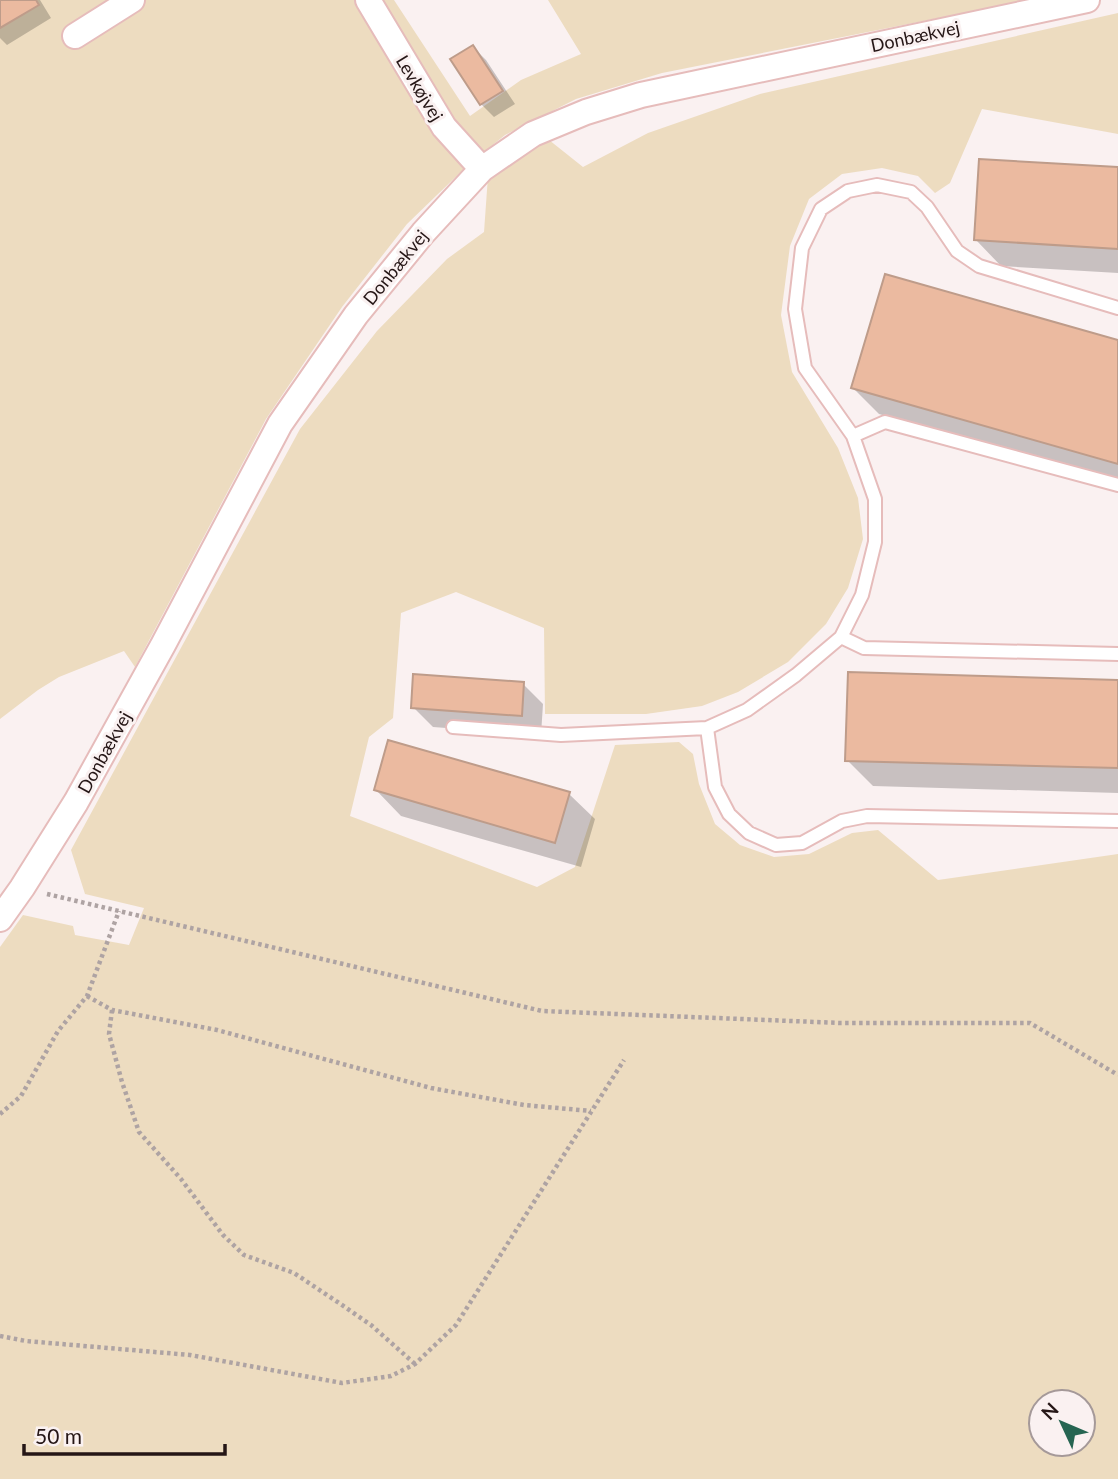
<svg xmlns="http://www.w3.org/2000/svg" width="1118" height="1479" font-family="Lato,sans-serif">
<style>
.green{fill:#eddcc0;fill-rule:evenodd}
.shadow{fill:#0003}
.building{fill:#ebbaa0;stroke:#be9c8a;stroke-width:2}
.lines{fill:none;stroke-linecap:round;stroke-linejoin:round}
.lane-casing{stroke:#e6bcbb;stroke-width:16}
.street-casing{stroke:#e6bcbb;stroke-width:28}
.path{stroke:#aea3a3;stroke-width:4.5;stroke-dasharray:3.5 3.5;stroke-linecap:butt}
.lane{stroke:#fff;stroke-width:12}
.street{stroke:#fff;stroke-width:24}
.labels{text-anchor:middle;dominant-baseline:central;stroke-width:6;stroke-linejoin:round;paint-order:stroke}
.street-label{font-size:18px;fill:#251616;stroke:#faf1f1}
</style>
<rect width="100%" height="100%" fill="#faf1f1"/>
<path class="green" d="M0,0H394L470,116L521,80L581,54L548,0H1029L662,73L576,99L505,135L468,165L407,224L342,307L266,419L135,667L124,651L59,677L38,690L0,719Z
M1118,13V134L982,109L950,183L935,193L918,176L882,168L842,174L809,199L790,246L781,315L792,372L838,448L858,498L863,539L848,588L826,624L788,662L738,692L702,706L646,714H545L544,628L456,592L401,613L393,718L369,737L350,816L537,887L575,867L615,745L679,742L693,754L699,784L715,824L740,845L774,857L809,854L852,833L878,830L938,880L1118,854V1479H0V947L23,915L73,926L75,935L129,945L144,908L85,894L71,850L300,429L377,331L447,259L484,232L488,176L539,132L583,167L648,133L760,94ZM1041,1402H1083V1444H1041Z"/>
<path class="shadow" d="M0,0H40L51,18L7,45L0,38Z
M473,47L486,60L515,104L494,117L481,104L453,60Z
M1118,169V273L1001,266L976,240Z
M1118,342V482L879,414L853,388Z
M1118,681V793L873,786L847,760Z
M523,684L543,704L541,735L433,727L413,707Z
M376,790L569,794L595,819L581,867L401,816Z"/>
<path class="building" d="M0,0H36L39,5L0,28Z
M473,45L503,91L480,105L450,59Z
M979,159L1118,167V249L974,240Z
M885,274L1118,340V464L851,388Z
M848,672L1118,680V768L845,761Z
M413,674L524,682L522,716L411,708Z
M388,740L570,792L555,843L374,790Z"/>
<g class="lines">
<g class="lane-casing">
<path id="lane" d="M1118,308L979,266L957,251L927,207L911,192L877,185L848,191L821,209L802,248L795,309L805,368L853,436L875,499V542L862,595L841,637L864,648L1118,654
M853,436L885,422L1118,485
M453,727L561,735L707,728L747,710L796,675L841,637
M707,728L715,787L729,814L749,833L776,845L802,843L842,821L867,816L1118,821"/>
</g>
<g class="street-casing">
<path id="street" d="M368,0L444,127L482,169
M75,36L132,0
M0,919L22,888L76,802L163,645L280,424L356,315L423,233L482,169L533,134L586,112L641,95L1087,0"/>
</g>
<path class="path" d="M47,894L542,1011L841,1023H1030L1118,1075
M87,996L112,1010L217,1030L431,1088L524,1105L591,1111
M112,1010L109,1034L122,1082L139,1132L181,1179L223,1235L244,1255L294,1273L339,1303L371,1325L415,1364
M0,1114L21,1096L58,1031L87,996L119,911
M0,1336L26,1341L190,1355L342,1383L391,1376L415,1364L456,1325L624,1060"/>
<use href="#lane" class="lane"/>
<use href="#street" class="street"/>
</g>
<g class="labels">
<g class="street-label">
<text transform="translate(915 36) rotate(-12)">Donbækvej</text>
<text transform="translate(420 88) rotate(59)">Levkøjvej</text>
<text transform="translate(395 267) rotate(-51)">Donbækvej</text>
<text transform="translate(104 752) rotate(-61)">Donbækvej</text>
</g>
</g>
<g transform="translate(1062 1423) rotate(314)"><circle r="33" fill="#faf1f1" stroke="#a59999" stroke-width="2"/>
<path d="M0-5L12 26L0 18L-12 26Z" fill="#266552"/>
<text y="-10" font-size="19" font-weight="bold" text-anchor="middle" fill="#251616">N</text>
</g>
<path d="M24 1444v10h201v-10" fill="none" stroke="#251616" stroke-width="3.5"/>
<text x="35" y="1444" font-size="21" fill="#251616" stroke="#faf1f1" stroke-width="5" paint-order="stroke">50 m</text>
</svg>
